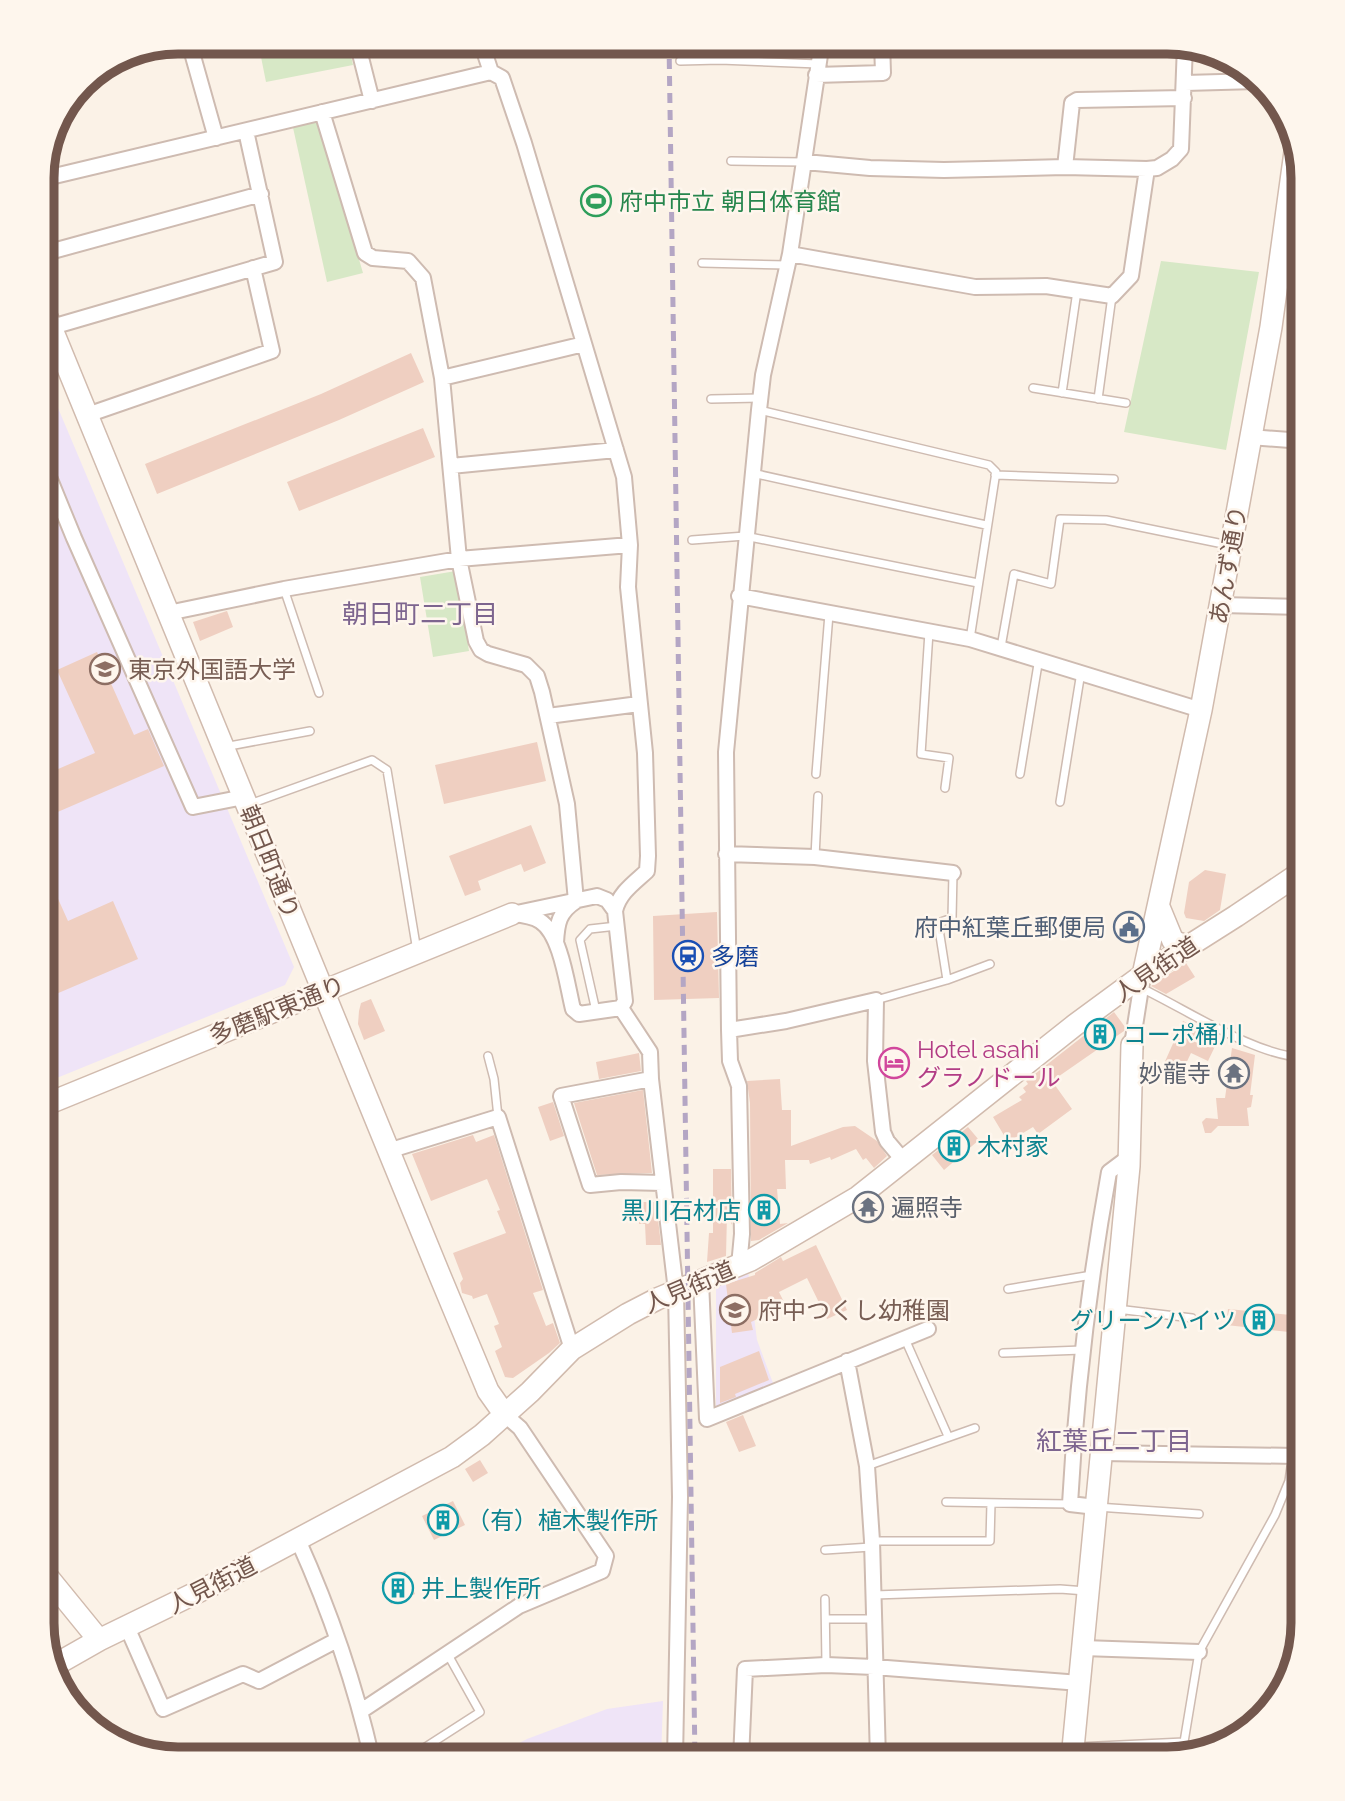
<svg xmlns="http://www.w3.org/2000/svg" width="1345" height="1801" font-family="Raleway,'Noto Sans JP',sans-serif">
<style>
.education{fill:#efe4f7}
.green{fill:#d7e8c6}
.building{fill:#efcfc1}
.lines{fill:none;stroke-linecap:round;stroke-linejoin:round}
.lane-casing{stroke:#cebbb1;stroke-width:10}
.street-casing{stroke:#cebbb1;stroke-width:18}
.secondary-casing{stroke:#d1bbae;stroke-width:24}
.lane{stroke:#fff;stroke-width:7}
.street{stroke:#fff;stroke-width:14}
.secondary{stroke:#fff;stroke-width:21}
.rail{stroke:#b4a6c4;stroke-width:5;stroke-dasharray:10 7;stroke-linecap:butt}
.labels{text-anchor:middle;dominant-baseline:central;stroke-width:5;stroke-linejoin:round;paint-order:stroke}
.leisure-label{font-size:24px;fill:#27864d;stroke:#fef6ed;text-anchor:start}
.street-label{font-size:24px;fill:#73574d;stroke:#fef6ed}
.education-label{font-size:24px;fill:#785e54;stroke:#fef6ed;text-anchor:start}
.service-label{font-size:24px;fill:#4e5e75;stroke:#fef6ed;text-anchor:end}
.transit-label{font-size:24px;fill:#164399;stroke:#fef6ed;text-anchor:start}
.culture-label{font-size:24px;fill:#0d838f;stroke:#fef6ed;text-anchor:start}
.hotel-label{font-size:24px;fill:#b23c85;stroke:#fef6ed;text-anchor:start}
.worship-label{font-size:24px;fill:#5b616d;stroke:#fef6ed;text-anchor:end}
.neighbourhood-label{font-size:26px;fill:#7d658f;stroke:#fef6ed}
.rim{fill:none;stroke:#73574d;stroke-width:9}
</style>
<rect width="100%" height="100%" fill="#fbf2e7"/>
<path class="education" d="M42,370L294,967L285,985L42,1084Z
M748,1270L757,1340L773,1383L716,1407V1281Z
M663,1701L661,1759H488L527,1739L607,1709Z"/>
<path class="green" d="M258,42H348L353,65L266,82Z
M317,116L363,273L327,282L292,123Z
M1161,261L1259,272L1226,450L1124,432Z
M456,571L469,651L433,657L420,577Z"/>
<path class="building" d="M411,353L424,382L339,420L157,494L145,464L321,394Z
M423,428L435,457L299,511L287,482Z
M227,611L233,627L200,641L193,622Z
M97,652L134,735L148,729L164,766L53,814L42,811V776L95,753L57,670Z
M42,707L58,742L42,749Z
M537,742L546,781L444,804L435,765Z
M531,825L546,863L524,872L521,864L478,881L481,890L465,896L449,856Z
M1205,870L1226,874L1220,910L1204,921L1186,918L1184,913L1189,882Z
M55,892L68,921L113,901L138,959L42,1000V897Z
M717,912L719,998L654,1000L653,916Z
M1117,919H1141L1138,937L1116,938Z
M1186,963L1195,977L1166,994L1151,986Z
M371,999L385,1031L364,1040L358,1024L359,1011L361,1003Z
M1114,1012L1125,1027L1124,1031L1052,1081L1072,1109L1038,1134L1033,1127L1008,1142L993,1117L1022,1100L1019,1097L1026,1092L1023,1088L1028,1084L1026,1081Z
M1183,1021L1219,1038L1208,1061L1191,1053L1181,1074L1163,1066Z
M1232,1048L1255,1055L1250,1095H1253L1251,1107L1247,1108L1249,1126H1218L1211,1133H1205L1202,1122L1206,1118L1218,1119L1216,1098H1225Z
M639,1053L641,1071L599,1079L596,1062Z
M780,1079L782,1110H791V1146L843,1127L855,1126L877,1141L887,1156L874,1168L866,1158L863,1160L856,1149L831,1160L830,1157L810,1164L809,1160H785L786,1189H777L780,1224L788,1223L759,1240L751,1241L750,1103L747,1081Z
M643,1090L652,1173L597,1175L574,1103Z
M553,1102L564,1136L550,1141L538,1107Z
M968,1127L979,1140L944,1170L932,1155Z
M473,1135L476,1142L494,1135L543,1290L533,1293L546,1326L553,1323L560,1343L549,1353L513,1378L505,1377L495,1351L502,1347L494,1326L499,1324L487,1294L473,1299L472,1296L462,1293L460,1283L463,1279L453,1253L506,1233L497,1211L500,1210L487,1179L431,1201L412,1154Z
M713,1169H731L732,1225L727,1214L726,1256L707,1262L709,1233H713Z
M876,1200L883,1211L867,1222L859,1211Z
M641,1202H656L661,1245H646L645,1224H639Z
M1292,1222H1303V1293H1290Z
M816,1245L847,1310L827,1319L807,1278L779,1292L786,1306L751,1322L753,1330L732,1333L726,1284L755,1275V1273L781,1257L783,1261Z
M1228,1309L1291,1315L1289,1332L1226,1325Z
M759,1351L769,1380L735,1394L736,1397L720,1403V1367Z
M743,1415L756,1446L739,1452L726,1422Z
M480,1460L488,1473L473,1482L465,1469Z
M453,1501L465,1525L434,1540L422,1516Z
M405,1571L415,1594L391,1604L381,1582Z"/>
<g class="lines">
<g class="lane-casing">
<path id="lane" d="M720,42V60L818,64
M680,61L720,60
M731,161L804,162
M702,263L787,265
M1033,388L1126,403
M1062,393L1077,291
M711,399L760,398
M1098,399L1112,296
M759,410L989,465L996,472L970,639
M752,473L986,525
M995,475L1114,479
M692,540L745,536L978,583
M284,589L319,693
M929,632L921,754L949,758L945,788
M1001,647L1014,574L1051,584L1060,519L1106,520L1228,545
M224,747L310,731
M816,774L829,614
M1020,774L1039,658
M1060,802L1081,672
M250,804L372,760L387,770L417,951
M815,857L818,796
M947,980L990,964
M1141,988C1184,1008 1257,1057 1303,1057
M876,1000L947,980L938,923L952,918L953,873
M596,1011L580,940L590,929L617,926
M488,1056L494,1079L498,1117
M1008,1289L1092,1275
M1117,1309L1192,1318
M905,1339L948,1436
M1003,1353L1082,1350
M867,1466L975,1428
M946,1502L1070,1504
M1097,1507L1199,1514
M872,1541H990L991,1503
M825,1550L871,1547
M874,1595L1060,1589L1086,1591
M825,1599L826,1664
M826,1619H874
M1077,1747L1184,1742L1199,1652L1275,1515L1289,1481L1291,1467L1303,1440
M407,1759L480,1712L447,1653"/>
</g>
<g class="street-casing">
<path id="street" d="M189,42L216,138
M357,42L372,101
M481,42L491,72L502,78L524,143L624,477L630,545L628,587L645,753L648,856L647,871C634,883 619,893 615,911
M816,75L883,73L882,42
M1185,83L1257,81
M322,112L365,253L373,258L408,261L423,278L442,378L459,559L476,641L481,650L488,654L526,665L537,676L542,692L567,804L576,901C559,912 557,923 556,943
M805,162L870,168L944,170L1065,167L1147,169L1157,168L1172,159L1181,149L1185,45
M1065,167L1072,103L1077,100L1184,98
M42,179L491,72
M42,254L261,194
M790,254L975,287L1046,286L1112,296L1131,276L1147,169
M52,327L275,262L246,131
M442,378L584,344
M87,415L272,351L253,268
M1250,437L1303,441
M42,460L74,538L193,807L244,797
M451,466L616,450
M739,596L970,639L1201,710
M1221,605L1303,607
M168,613L284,589L459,559L630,545
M548,716L639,704
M726,854L815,857L953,873
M597,896L607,900L615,911L625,1001L621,1008L579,1014L573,1009C567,985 561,934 540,921C532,916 521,915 512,914Z
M621,1008L650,1052L651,1079L676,1291L680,1497L675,1759
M729,1030L786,1021L876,1000L875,1061L883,1132L887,1141L903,1160
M1132,1045L1143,975
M651,1079L561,1096L590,1185L621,1182L663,1183
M388,1151L498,1117L572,1349
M739,1266L742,1234L739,1086L730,1061L729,1030L726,752L759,410L763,375L790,254L822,42
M701,1281L707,1419L928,1329
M847,1361L867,1466L872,1541L878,1759
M1101,1453L1296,1456
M1096,1507L1070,1504C1076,1392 1089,1283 1109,1172L1129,1157
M298,1540C330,1611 355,1684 372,1759
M127,1627L163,1709L243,1674L259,1681L337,1640
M1083,1648L1199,1652
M361,1711L519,1606L602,1571L606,1556L520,1428L505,1415
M741,1759L745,1669L826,1665L874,1667L1080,1683"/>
</g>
<g class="secondary-casing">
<path id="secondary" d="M42,305L440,1276L488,1391L505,1415
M1159,907L1173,941L1188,947
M1143,975L1201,710L1271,327L1295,152
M42,1106L512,914
M42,1570L99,1640
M55,1665L99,1640L214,1584L452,1457L482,1435L530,1392L572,1349L628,1314L657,1299L751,1260L858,1197L1075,1025L1143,975L1236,916L1303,871
M1072,1759L1129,1166L1132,1045"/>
</g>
<use href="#lane" class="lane"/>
<use href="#street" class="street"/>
<use href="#secondary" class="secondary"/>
<path class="rail" d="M669,42L695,1759"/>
</g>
<defs>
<g id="stadium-ring" transform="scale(1.575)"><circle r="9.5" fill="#fef6ed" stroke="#2e9e5b" stroke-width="1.5"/><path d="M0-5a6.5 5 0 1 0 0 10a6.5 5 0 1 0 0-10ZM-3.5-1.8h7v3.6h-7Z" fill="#2e9e5b"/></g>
<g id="university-ring" transform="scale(1.575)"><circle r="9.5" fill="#fef6ed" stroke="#8d6e63" stroke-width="1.5"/><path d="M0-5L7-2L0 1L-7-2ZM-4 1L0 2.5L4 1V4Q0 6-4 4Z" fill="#8d6e63"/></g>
<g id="civic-ring" transform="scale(1.575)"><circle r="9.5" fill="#fef6ed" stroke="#5c6f8a" stroke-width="1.5"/><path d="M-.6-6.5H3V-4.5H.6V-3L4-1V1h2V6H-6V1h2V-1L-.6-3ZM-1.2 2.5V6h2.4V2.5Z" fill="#5c6f8a"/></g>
<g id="station-ring" transform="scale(1.575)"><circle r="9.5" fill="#fef6ed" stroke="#1a4fb4" stroke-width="1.5"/><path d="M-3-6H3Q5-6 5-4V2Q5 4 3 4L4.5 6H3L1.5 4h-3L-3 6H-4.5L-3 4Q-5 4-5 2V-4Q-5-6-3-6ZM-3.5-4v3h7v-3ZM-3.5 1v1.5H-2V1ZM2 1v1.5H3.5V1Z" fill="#1a4fb4"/></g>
<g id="building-ring" transform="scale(1.575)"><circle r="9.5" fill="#fef6ed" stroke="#0f9aa8" stroke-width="1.5"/><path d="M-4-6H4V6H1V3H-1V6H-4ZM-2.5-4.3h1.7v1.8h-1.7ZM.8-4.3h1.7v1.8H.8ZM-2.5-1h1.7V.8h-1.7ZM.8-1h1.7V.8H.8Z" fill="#0f9aa8"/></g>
<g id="hotel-ring" transform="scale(1.575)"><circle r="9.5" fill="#fef6ed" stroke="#d1479c" stroke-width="1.5"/><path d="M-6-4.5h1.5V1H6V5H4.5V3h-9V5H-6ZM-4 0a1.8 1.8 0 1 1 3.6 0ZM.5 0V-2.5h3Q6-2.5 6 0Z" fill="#d1479c"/></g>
<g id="temple-ring" transform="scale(1.575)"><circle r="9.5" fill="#fef6ed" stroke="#6b7280" stroke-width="1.5"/><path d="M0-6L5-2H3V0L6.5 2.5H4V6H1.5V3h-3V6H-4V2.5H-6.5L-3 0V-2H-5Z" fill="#6b7280"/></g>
<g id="school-ring" transform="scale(1.575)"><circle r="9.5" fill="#fef6ed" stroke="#8d6e63" stroke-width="1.5"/><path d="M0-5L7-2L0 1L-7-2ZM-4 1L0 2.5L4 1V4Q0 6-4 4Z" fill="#8d6e63"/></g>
</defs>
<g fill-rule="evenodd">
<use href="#stadium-ring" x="596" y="201"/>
<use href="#university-ring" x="105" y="669"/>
<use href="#civic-ring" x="1129" y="927"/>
<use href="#station-ring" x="688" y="956"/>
<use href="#building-ring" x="1100" y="1034"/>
<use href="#hotel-ring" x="894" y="1063"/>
<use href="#temple-ring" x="1234" y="1073"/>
<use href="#building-ring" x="954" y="1146"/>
<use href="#temple-ring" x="868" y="1207"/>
<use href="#building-ring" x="764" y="1210"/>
<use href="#school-ring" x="735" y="1310"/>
<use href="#building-ring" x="1259" y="1320"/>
<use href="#building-ring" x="443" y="1520"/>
<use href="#building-ring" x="398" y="1588"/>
</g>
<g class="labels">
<g class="leisure-label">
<text x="619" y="201">府中市立 朝日体育館</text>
</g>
<g class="street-label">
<text transform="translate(1228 565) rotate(-80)">あんず通り</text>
<text transform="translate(270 862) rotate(68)">朝日町通り</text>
<text transform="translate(1156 969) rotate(-34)">人見街道</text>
<text transform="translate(277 1010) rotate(-22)">多磨駅東通り</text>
<text transform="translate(689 1287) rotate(-23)">人見街道</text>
<text transform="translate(212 1585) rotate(-27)">人見街道</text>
</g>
<g class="education-label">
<text x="128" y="669">東京外国語大学</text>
<text x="758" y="1310">府中つくし幼稚園</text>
</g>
<g class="service-label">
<text x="1106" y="927">府中紅葉丘郵便局</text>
</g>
<g class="transit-label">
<text x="711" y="956">多磨</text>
</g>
<g class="culture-label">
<text x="1123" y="1034">コーポ桶川</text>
<text x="977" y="1146">木村家</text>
<text x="741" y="1210" text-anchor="end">黒川石材店</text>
<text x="1236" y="1320" text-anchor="end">グリーンハイツ</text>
<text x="466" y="1520">（有）植木製作所</text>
<text x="421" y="1588">井上製作所</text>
</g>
<g class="hotel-label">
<text x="917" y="1049">Hotel asahi<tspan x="917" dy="28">グラノドール</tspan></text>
</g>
<g class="worship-label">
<text x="1211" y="1073">妙龍寺</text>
<text x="891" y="1207" text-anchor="start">遍照寺</text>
</g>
<g class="neighbourhood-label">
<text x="420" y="614">朝日町二丁目</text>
<text x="1114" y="1441">紅葉丘二丁目</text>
</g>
</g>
<path d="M0 0H1345V1801H0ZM178 54H1167A124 124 0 0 1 1291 178V1623A124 124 0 0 1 1167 1747H178A124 124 0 0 1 54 1623V178A124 124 0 0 1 178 54Z" fill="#fef6ed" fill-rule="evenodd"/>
<path class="rim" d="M178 54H1167A124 124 0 0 1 1291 178V1623A124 124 0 0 1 1167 1747H178A124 124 0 0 1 54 1623V178A124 124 0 0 1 178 54Z"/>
</svg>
